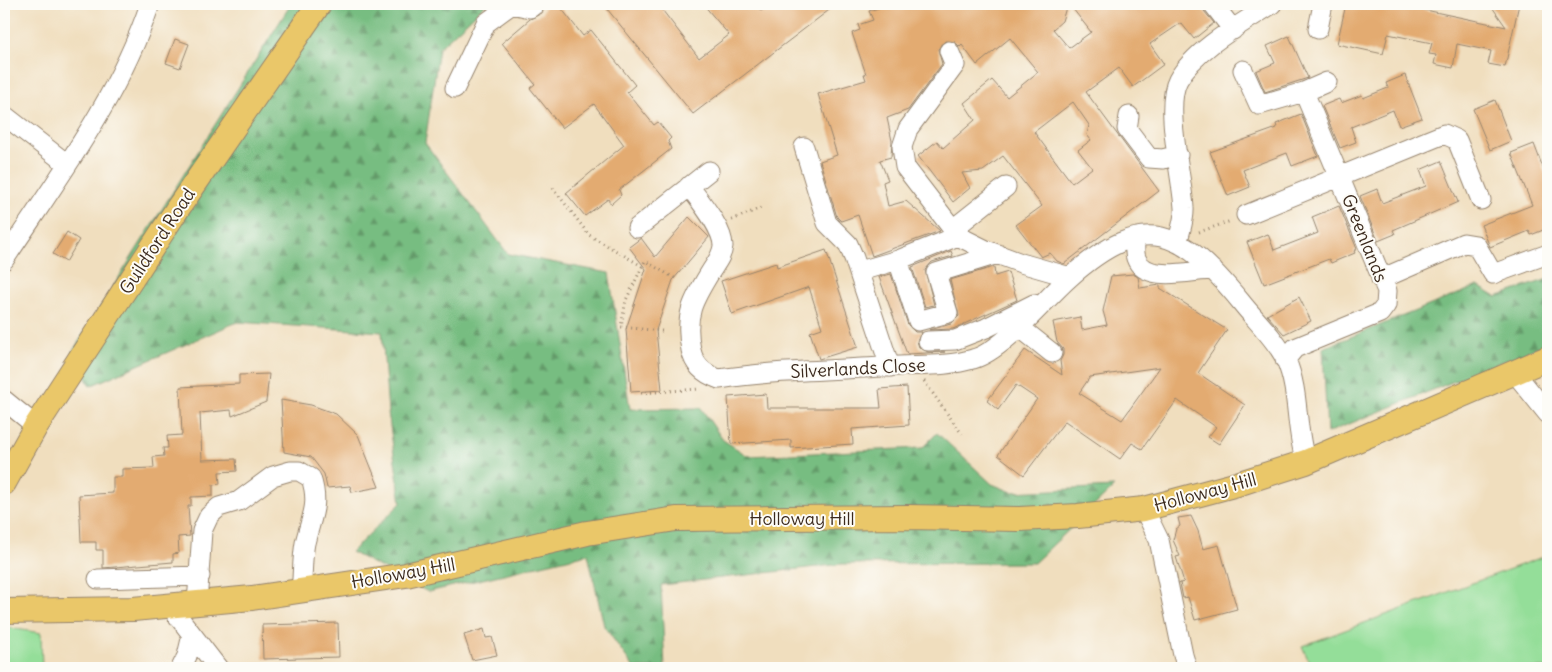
<svg xmlns="http://www.w3.org/2000/svg" width="1552" height="672" font-family="Delius,sans-serif">
<style>
.grass{fill:#94de99;stroke:#68845c}
.forest{fill:url(#forest-firs);stroke:#597450}
.building{fill:#e3ab71;fill-rule:evenodd}
.lines{fill:none;stroke-linecap:round;stroke-linejoin:round}
.minor-casing{stroke:#96846e;stroke-width:21}
.major-casing{stroke:#96846e;stroke-width:26}
.path{stroke:#96846e;stroke-width:3;stroke-dasharray:1 4;stroke-linecap:butt}
.minor{stroke:#fff;stroke-width:19}
.major{stroke:#eac769;stroke-width:24}
.labels{text-anchor:middle;dominant-baseline:central;stroke-width:4;stroke-linejoin:round;paint-order:stroke}
.street-label{font-size:18px;fill:#3b2a1e;stroke:#fdfcf7}
</style>
<defs>
<pattern id="forest-firs" width="22" height="20" patternUnits="userSpaceOnUse" patternTransform="scale(1.25)"><rect width="22" height="20" fill="#77bd81"/><path d="M5 1l3.5 6h-7zM16 11l3.5 6h-7z" fill="#639a69"/></pattern>
</defs>
<rect width="100%" height="100%" fill="#fdfcf7"/>
<filter id="ink" filterUnits="userSpaceOnUse"><feTurbulence type="fractalNoise" baseFrequency=".02" numOctaves="2"/><feDisplacementMap in="SourceGraphic" scale="10" xChannelSelector="R" yChannelSelector="G"/><feConvolveMatrix kernelMatrix="1 2 1 2 8 2 1 2 1" color-interpolation-filters="sRGB"/></filter>
<filter id="wash" filterUnits="userSpaceOnUse"><feTurbulence type="fractalNoise" baseFrequency=".0096" numOctaves="4" result="noise"/><feDisplacementMap in="SourceGraphic" scale="20" xChannelSelector="R" yChannelSelector="G"/><feGaussianBlur stdDeviation="1.12" result="paint"/><feColorMatrix in="noise" values="0 0 0 0 0 0 0 0 0 0 0 0 0 0 0 0 0 1.4 0 .05"/><feComposite in="paint" operator="in"/></filter>
<g filter="url(#wash)">
<rect width="100%" height="100%" fill="#f0debe"/>
<path class="grass" d="M1548,555V668H1312L1302,646Z
M4,627L41,633L42,668H4Z"/>
<path class="forest" d="M291,4H486L439,48L425,143L508,254L609,273L630,409L701,408L723,440L748,456L922,448L937,433L992,484L1012,492L1114,487L1034,563L842,564L661,585L665,668H634L604,626L588,554L428,592L351,552L401,503L388,412L382,332L237,322L90,386L72,352Z
M1548,279V343L1327,433L1323,348L1478,286L1496,297Z"/>
<g id="blocks">
<path class="building" d="M546,4H558L583,36L591,30L635,85L627,92L654,125L658,122L671,138L668,141L671,149L619,190L621,195L611,204L608,199L585,216L566,193L624,145L594,104L562,128L530,88L535,84L502,43L530,19L542,13Z
M603,4H672L663,11L699,58L729,35L703,4H756L761,11L770,4H837L693,114Z
M890,4H923L924,6L933,4H1067L1062,21L1053,29L1069,48L1091,32L1069,4H1202L1204,11L1214,23L1194,39L1181,23L1150,44L1164,64L1133,87L1119,68L1086,92L1159,191L1064,264L1057,261L1050,253L1041,257L1016,225L1042,206L1003,156L983,171L962,173L970,188L953,202L918,156L937,141L943,148L975,120L964,103L992,80L1007,97L1038,72L1010,38L977,65L962,45L960,47L955,42L945,41L938,49L942,64L908,110L887,118L892,141L891,157L880,160L888,180L883,182L888,206L906,201L940,231L872,256L858,215L841,221L837,217L820,161L837,155L818,94L866,80L864,74H866L852,33L860,30L858,25L873,20L869,11ZM1073,102L1089,125L1087,135L1091,140L1078,150L1092,168L1072,183L1034,132Z
M1346,4H1397L1506,27L1490,4H1519L1505,67L1488,64L1491,51L1457,44L1453,68L1434,64L1436,55L1429,54L1432,43L1388,34L1383,54L1337,44Z
M1289,36L1308,78L1265,92L1256,71L1275,63L1267,46Z
M175,39L189,44L180,68L166,63Z
M1405,75L1422,118L1399,126L1393,110L1351,127L1356,142L1340,148L1322,106L1339,99L1341,103L1362,95L1363,98L1388,88L1386,83Z
M1495,100L1511,141L1490,150L1473,109Z
M1301,114L1318,156L1292,166L1287,153L1243,170L1250,187L1228,196L1210,152L1277,128L1276,124Z
M1534,144L1548,181V228L1531,235L1529,231L1490,247L1481,225L1532,205L1511,153Z
M1441,161L1458,202L1393,230L1395,234L1378,241L1360,196L1377,189L1382,203L1426,186L1420,170Z
M1339,206L1357,249L1354,251L1355,253L1331,263L1329,259L1264,284L1247,242L1268,234L1274,250L1318,233L1312,217Z
M689,217L709,237L673,280L656,330L662,390L631,392L626,329L646,269L629,247L641,238L655,257Z
M67,232L79,240L66,262L53,254Z
M826,250L858,347L819,359L810,332L822,328L809,287L732,314L721,281L776,263L777,267Z
M951,251L953,256L932,262L925,270L934,305L925,307L912,267Z
M994,267L995,276L1008,272L1017,300L953,329L929,330L951,324L959,316L950,280Z
M891,274L908,325L915,332H922L917,341L919,347L928,352H945L907,354L879,277Z
M1133,274L1138,277L1140,288L1160,285V288L1227,330L1198,373L1245,405L1219,444L1208,437L1216,427L1177,400L1142,449L1132,443L1120,459L1065,421L1024,475L998,455L1037,399L1016,385L998,410L987,401L1025,350L1062,375L1060,361L1063,355V349L1057,342L1053,322L1080,317L1082,330L1107,325L1103,311L1111,276ZM1160,367L1122,420L1079,393L1090,377Z
M1299,297L1311,321L1284,334L1267,315Z
M269,374L266,402L232,416L231,410L200,413L202,460L236,459L237,471L219,472L220,484L213,485V496L191,497V506H188L190,536L178,537L179,553L173,554V562L103,568V550H96V542H81L79,495L113,493V477H122V469L154,468L153,457L164,456L163,448H168L167,436L182,435L180,387L239,384V375Z
M907,387L909,425L852,429L853,444L791,448V440L731,444L728,397L766,394L767,408H881L879,389Z
M281,400L311,405L336,414L358,435L379,487L352,492L350,486L327,488L324,474L311,457L284,452Z
M1191,516L1198,531L1203,549L1219,545L1237,609L1195,620L1188,597L1183,598L1180,583L1184,582L1176,557L1180,556L1173,540L1176,529L1180,526L1178,518Z
M338,623L339,657L263,659L262,625Z
M484,629L486,638L492,637L497,655L472,660L464,635Z"/>
</g>
</g>
<g filter="url(#ink)">
<use href="#blocks" fill-opacity="0" stroke="#96846e" stroke-width="1"/>
<g class="lines">
<g class="minor-casing">
<path id="minor" d="M512,4L530,8L535,4
M1213,4L1233,30
M1318,29L1323,4
M949,51L955,65L908,129L902,147L905,167L958,236L986,250L1021,263L1070,277
M1243,70L1259,105L1304,92L1327,82
M455,88L486,23L512,4
M4,115L67,164
M1129,116L1127,129L1149,158L1163,159L1178,155
M804,147L827,223L848,244L854,258L890,367
M689,186C699,200 723,228 723,246C722,256 716,263 711,271C693,300 684,315 691,350C694,365 704,374 719,379C779,370 839,370 900,366C923,365 950,366 973,359C1003,351 1045,299 1070,277C1146,210 1181,229 1241,302C1255,320 1276,339 1286,360C1300,392 1295,429 1306,462
M1246,215L1444,134L1457,140L1481,200
M637,228L709,171
M953,229L1006,187
M1135,238C1135,244 1134,252 1136,258C1145,284 1192,270 1213,270
M1178,241C1180,231 1185,218 1184,208C1182,176 1164,106 1178,80C1195,49 1243,23 1272,4
M4,260C58,178 119,97 150,4
M898,260L958,236
M860,271L898,260L918,321L948,313L936,273L998,254
M1381,279L1464,243L1476,245L1493,274L1548,254
M1018,326L1052,353
M928,341L955,340L986,328L1034,304
M1285,360L1295,348L1380,313L1386,305L1387,291L1304,92
M1515,373L1548,414
M4,400L36,426
M1144,509L1159,540L1183,655L1187,668
M98,579L200,576
M197,604L202,531L209,516L219,507L239,501L273,476L290,471H299L311,478C320,505 311,517 305,543C302,558 303,575 301,590
M170,606L218,668
M181,668L187,656L192,635"/>
</g>
<g class="major-casing">
<path id="major" d="M4,483L36,426L178,208L319,4
M4,611L133,609L252,598L406,575L587,533L676,519L907,517L1019,519L1078,516L1144,509L1234,485L1306,462L1548,358"/>
</g>
<path class="path" d="M553,188L589,235L642,266
M732,220L763,207
M1199,232L1231,221
M662,331L621,327L626,300L645,261L676,279
M924,381L962,434
M641,393L699,389"/>
<use href="#minor" class="minor"/>
<use href="#major" class="major"/>
</g>
</g>
<g class="labels">
<g class="street-label">
<text transform="translate(1365 238) rotate(68)">Greenlands</text>
<text transform="translate(157 241) rotate(-57)">Guildford Road</text>
<text transform="translate(858 368) rotate(-3)">Silverlands Close</text>
<text transform="translate(1205 492) rotate(-15)">Holloway Hill</text>
<text x="802" y="518">Holloway Hill</text>
<text transform="translate(403 573) rotate(-10)">Holloway Hill</text>
</g>
</g>
<rect width="1552" height="672" fill="none" stroke="#fdfcf7" stroke-width="20"/>
</svg>
